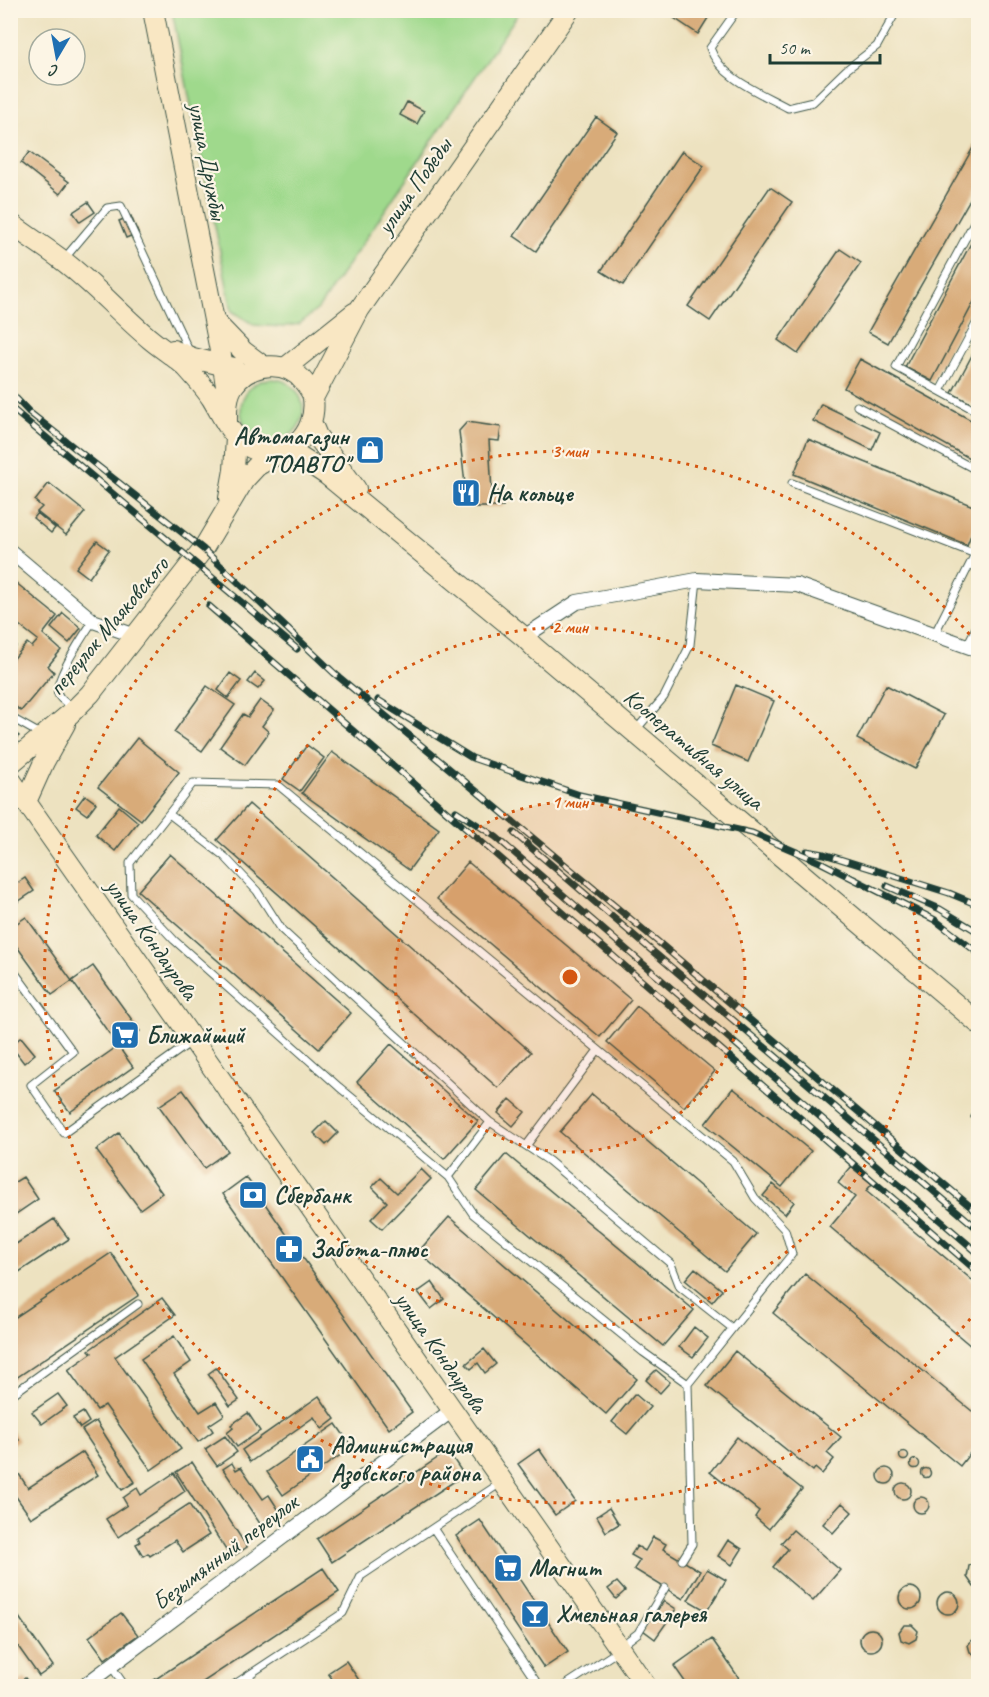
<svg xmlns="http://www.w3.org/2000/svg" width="989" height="1697" font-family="Caveat,sans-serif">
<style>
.green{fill:#9fd98c;stroke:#5f8b60;stroke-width:1.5}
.building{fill:#d8ab79}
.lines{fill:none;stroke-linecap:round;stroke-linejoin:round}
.lane-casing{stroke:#3e5649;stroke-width:9}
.street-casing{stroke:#3e5649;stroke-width:16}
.secondary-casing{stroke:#3e5649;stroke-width:22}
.lane{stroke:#fff;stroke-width:7}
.street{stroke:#fff;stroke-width:14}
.secondary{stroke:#f9e7c3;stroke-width:20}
.rail-casing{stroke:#1f3d34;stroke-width:7}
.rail{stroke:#fcf5e5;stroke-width:4.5;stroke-dasharray:14;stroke-linecap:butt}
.ring{fill:none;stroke:#d45610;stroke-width:3;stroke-dasharray:3 6}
.labels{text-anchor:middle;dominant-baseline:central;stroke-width:4.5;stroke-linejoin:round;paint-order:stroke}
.street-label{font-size:24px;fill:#1f3d34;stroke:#fcf5e5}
.poi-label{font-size:24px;font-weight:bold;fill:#1f3d34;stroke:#fcf5e5;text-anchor:start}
.centre{fill:#d45610;stroke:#fcf5e5;stroke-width:3}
.ring-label{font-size:18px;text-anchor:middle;font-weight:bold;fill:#d45610;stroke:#fcf5e5;stroke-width:4.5;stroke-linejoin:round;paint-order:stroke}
</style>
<rect width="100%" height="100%" fill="#fcf5e5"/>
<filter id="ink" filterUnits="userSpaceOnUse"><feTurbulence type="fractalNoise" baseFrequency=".0167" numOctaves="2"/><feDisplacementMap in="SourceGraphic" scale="12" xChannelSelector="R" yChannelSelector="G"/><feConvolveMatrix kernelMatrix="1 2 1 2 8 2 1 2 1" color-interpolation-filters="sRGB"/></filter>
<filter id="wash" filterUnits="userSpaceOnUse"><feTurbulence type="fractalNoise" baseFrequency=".008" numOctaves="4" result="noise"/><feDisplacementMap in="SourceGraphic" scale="24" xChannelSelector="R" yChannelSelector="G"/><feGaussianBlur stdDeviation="1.35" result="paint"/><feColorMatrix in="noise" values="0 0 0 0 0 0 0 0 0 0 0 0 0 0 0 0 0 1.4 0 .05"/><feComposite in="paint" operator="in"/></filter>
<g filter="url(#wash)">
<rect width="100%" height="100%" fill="#ede2c0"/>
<path class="green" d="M172,11H520L318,309L299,324L282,327L254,325L232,311Z
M241 410a31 31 0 1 1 62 0a31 31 0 1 1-62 0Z"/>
<g id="blocks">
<path class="building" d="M662,10H713L698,34Z
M407,102L424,111L417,124L400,115Z
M596,117L617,132L536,251L514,236Z
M978,139V185L888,343L868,332Z
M682,151L704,166L623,285L601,271Z
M29,152L69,182L60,194L21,163Z
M770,187L792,202L710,321L688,306Z
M88,202L95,212L80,222L73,212Z
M131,216L138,233L126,238L119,221Z
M978,230V294L932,381L905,367Z
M840,249L861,263L798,354L778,340Z
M978,344V407L952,393Z
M860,359L978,424V463L844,388Z
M821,404L880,432L872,450L813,421Z
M467,422L501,427L499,441L489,440L492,492L502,491L503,507H474L466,493L459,431Z
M808,439L978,508V517L967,545L794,474Z
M49,483L85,512L66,535L37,512L42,507L35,501Z
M37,513L55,528L51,533L33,518Z
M97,541L109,550L89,578L76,568Z
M10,578L57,616L43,634L61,650L48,666L54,672L21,711L10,702V663L27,643L32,647L38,640L10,618Z
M63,613L81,628L69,643L51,628Z
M230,673L241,681L228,698L218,690Z
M255,673L265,681L258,689L248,682Z
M736,685L774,701L748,762L711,746Z
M886,685L944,715L915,769L857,739Z
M207,686L235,705L202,751L174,732Z
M260,700L274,710L262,726L269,732L245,765L220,747L243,714L248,717Z
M10,729L19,736L10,742Z
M137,738L179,772L141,820L98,787Z
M307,745L324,758L300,791L283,779Z
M332,752L439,829L409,870L302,793Z
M85,795L96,803L87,815L76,807Z
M249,804L531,1052L498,1088L217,840Z
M119,806L138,822L115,851L96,835Z
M170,854L351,1013L319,1049L138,891Z
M468,862L631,1000L600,1037L437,899Z
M25,878L34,891L10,907V888Z
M26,917L72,981L52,995L10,937V928Z
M93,966L140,1031L118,1046L72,981Z
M637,1006L715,1071L684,1107L607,1042Z
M21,1037L35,1054L24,1063L11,1046Z
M391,1044L478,1121L444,1159L357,1082Z
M118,1046L133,1067L70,1112L54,1091Z
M733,1088L811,1151L782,1187L705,1124Z
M183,1090L228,1151L204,1168L159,1106Z
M592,1094L756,1234L725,1271L560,1132Z
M510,1099L525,1112L513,1126L498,1113Z
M326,1121L338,1133L326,1145L314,1133Z
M119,1133L162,1193L140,1209L96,1150Z
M506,1154L694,1310L663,1346L476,1190Z
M851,1167L872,1184L866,1191L978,1285V1352L830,1227L855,1197L838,1183Z
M421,1169L431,1179L382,1229L371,1219L387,1202L372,1187L381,1178L397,1193Z
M23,1177L38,1199L10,1218V1185Z
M246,1177L412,1412L389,1429L223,1194Z
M773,1184L794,1202L785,1214L763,1196Z
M449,1217L637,1379L606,1414L418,1252Z
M54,1219L69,1239L10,1278V1248Z
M111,1253L139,1295L10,1382V1321Z
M695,1268L722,1290L712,1302L685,1280Z
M805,1274L978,1416V1443L960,1466L773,1313Z
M432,1282L444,1299L431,1309L418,1292Z
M162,1298L175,1315L115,1357L181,1449L151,1470L105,1405L97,1410L68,1370L92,1353L89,1350Z
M694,1327L708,1338L693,1357L679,1347Z
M174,1336L191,1362L174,1374L200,1412L216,1402L224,1415L209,1425L213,1431L198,1442L141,1359Z
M484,1349L496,1364L485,1373L478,1363L471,1369L466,1364Z
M735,1351L841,1437L827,1453L834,1459L822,1474L815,1468L813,1471L707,1386Z
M216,1368L239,1400L230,1406L208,1374Z
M656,1370L670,1382L660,1393L646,1380Z
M58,1394L67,1406L42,1424L32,1412Z
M635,1394L650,1407L627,1434L612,1422Z
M319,1396L335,1419L322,1429L314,1417L250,1462L242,1450Z
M83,1412L89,1422L80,1428L73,1418Z
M248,1413L260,1431L237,1447L227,1433L233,1428L231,1425Z
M96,1421L135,1482L122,1490L82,1430Z
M336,1424L352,1447L283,1495L267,1472Z
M10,1428L19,1440L10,1445Z
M225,1436L237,1452L217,1466L205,1449Z
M737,1437L802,1489L769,1529L755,1517L759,1511L710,1472Z
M539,1449L575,1501L555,1515L518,1464Z
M448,1451L464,1475L332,1562L317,1539Z
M899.5 1456a4.5 4.5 0 1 1 9 0a4.5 4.5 0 1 1-9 0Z
M83,1452L98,1475L31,1518L10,1488V1476L17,1471L28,1488Z
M910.5 1464a4.5 4.5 0 1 1 9 0a4.5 4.5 0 1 1-9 0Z
M192,1462L247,1547L231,1558L176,1472Z
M232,1463L236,1470L241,1467L263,1499L269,1495L282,1515L263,1528L223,1469Z
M878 1476a8 8 0 1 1 16 0a8 8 0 1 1-16 0Z
M921.5 1473a4.5 4.5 0 1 1 9 0a4.5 4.5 0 1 1-9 0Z
M174,1473L185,1491L118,1537L106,1519L127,1505L123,1498L137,1488L141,1495Z
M895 1491a8 8 0 1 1 16 0a8 8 0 1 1-16 0Z
M913 1505a8 8 0 1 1 16 0a8 8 0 1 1-16 0Z
M842,1503L852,1512L833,1533L823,1524Z
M189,1504L209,1535L183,1552L175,1540L150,1556L148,1553L143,1556L136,1544L140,1542L138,1537Z
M609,1508L619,1524L606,1532L597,1516Z
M480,1520L568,1652L544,1668L456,1536Z
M793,1530L840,1570L813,1601L773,1567L788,1549L781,1543Z
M653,1537L666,1544L663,1549L700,1571L683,1599L634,1569L640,1560L631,1555L637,1546L645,1551Z
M728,1540L742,1549L732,1565L718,1556Z
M978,1559V1587H974L967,1577L969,1566Z
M323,1568L339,1592L197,1686H145Z
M707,1569L726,1580L707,1611L688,1600Z
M617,1582L625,1591L616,1599L608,1589Z
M899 1598a11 11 0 1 1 22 0a11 11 0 1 1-22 0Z
M937 1603a11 11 0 1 1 22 0a11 11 0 1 1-22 0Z
M664,1601L676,1609L655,1639L643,1630Z
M16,1613L53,1666L39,1676L10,1635V1617Z
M121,1613L138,1635L105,1659L89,1637Z
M904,1625H912L918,1631L916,1639L909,1643L901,1640L899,1632Z
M860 1640a11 11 0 1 1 22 0a11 11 0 1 1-22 0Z
M712,1639L739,1678L726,1686H688L674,1666Z
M972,1640H978V1653L976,1655L970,1652L968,1645Z
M346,1661L363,1686H337L328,1673Z
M25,1678L31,1686H14Z"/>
</g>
</g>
<g filter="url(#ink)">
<use href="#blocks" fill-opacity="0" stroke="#3e5649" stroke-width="1.5"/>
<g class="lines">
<g class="lane-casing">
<path id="lane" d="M737,10L710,48C721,79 761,93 788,108L813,102L846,70L877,46L897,10
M978,215L896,367L978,412
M64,259L107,208L121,206L190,353
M940,391L978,320
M857,406L978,471
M792,483L978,555
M935,633L978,548
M10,642L12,646L10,649
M967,645L978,624
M72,707C68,704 60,700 58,694C52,682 85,633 93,621
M10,717L42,735
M635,731L664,697L690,645L697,580
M169,814L225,857L257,891L282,930L490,1122L448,1177
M10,966L73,1052L31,1085L64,1133L191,1042
M490,1122L549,1161L671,1264L680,1287L732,1328
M526,1146L598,1050
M10,1396L138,1304
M502,1482L433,1528L539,1686
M682,1560L692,1544L688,1384L792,1254L785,1230L755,1198L733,1161L278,785L193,783L130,863L131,894L174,940L339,1087L448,1177L473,1214L643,1352L688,1384
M621,1646L638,1633L665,1588
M111,1666L125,1686
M249,1676L256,1686
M232,1686L343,1613L361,1576L433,1528
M564,1686L618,1651"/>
</g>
<g class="street-casing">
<path id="street" d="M10,551L93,621L136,636
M524,637L577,602L697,580L797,585L978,650
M84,1686L451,1411"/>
</g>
<g class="secondary-casing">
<path id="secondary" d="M153,10L223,366L228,400
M10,223C27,236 45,247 62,260C94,284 120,314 150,339C162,349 175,357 186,367C195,377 205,388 212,399C223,417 231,438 251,448C286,466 318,434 313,398C312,392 308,387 304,382C287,359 251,362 234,385C226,396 227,411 227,424
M214,321L243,351L263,366
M173,350L193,358L234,368
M285,368L354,313
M313,398L359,310L569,10
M312,424L317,436L356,489
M289,450L327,475L524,637L535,648L978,1023
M229,498L234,470L236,438
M10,764L71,713L90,694L203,549L244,480L257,466L279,453
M10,779L646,1686
M26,802L44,762L65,724"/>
</g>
<use href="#lane" class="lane"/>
<use href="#street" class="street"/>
<use href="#secondary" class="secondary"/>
<g class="rail-casing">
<path id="rail" d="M10,392L29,412L203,549L334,673L657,941L978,1213
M10,407L297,649
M209,606L978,1272
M378,700L472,758L580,795L752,833L820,862L935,920L978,953
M456,811L496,837L978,1253
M514,833L978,1229
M807,851L824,854L949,893L978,905
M887,886L940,909L978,932
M974,1117L978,1120"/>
</g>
<use href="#rail" class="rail"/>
</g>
</g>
<circle cx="570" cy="977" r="175" fill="#d45610" fill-opacity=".12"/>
<g class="ring">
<circle cx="570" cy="977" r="175"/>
<circle cx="570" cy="977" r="350"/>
<path d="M976 1312A526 526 0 1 1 976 642"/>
</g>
<defs>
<g id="shop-square" transform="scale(1.5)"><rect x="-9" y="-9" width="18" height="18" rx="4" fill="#1f6fb2" stroke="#fcf5e5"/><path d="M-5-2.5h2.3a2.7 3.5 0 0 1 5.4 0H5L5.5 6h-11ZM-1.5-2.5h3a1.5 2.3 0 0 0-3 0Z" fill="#fff"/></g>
<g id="restaurant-square" transform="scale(1.5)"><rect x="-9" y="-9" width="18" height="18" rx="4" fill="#1f6fb2" stroke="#fcf5e5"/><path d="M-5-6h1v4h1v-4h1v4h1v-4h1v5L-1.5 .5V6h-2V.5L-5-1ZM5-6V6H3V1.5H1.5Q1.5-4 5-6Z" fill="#fff"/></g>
<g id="supermarket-square" transform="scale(1.5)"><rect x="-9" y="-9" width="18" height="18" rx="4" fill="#1f6fb2" stroke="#fcf5e5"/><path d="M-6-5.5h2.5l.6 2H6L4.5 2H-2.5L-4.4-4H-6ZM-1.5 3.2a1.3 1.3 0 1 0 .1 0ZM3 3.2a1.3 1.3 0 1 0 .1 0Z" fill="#fff"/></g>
<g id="bank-square" transform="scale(1.5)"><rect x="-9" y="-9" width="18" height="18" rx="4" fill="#1f6fb2" stroke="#fcf5e5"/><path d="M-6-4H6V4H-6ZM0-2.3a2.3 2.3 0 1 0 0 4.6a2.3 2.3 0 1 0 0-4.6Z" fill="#fff"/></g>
<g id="pharmacy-square" transform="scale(1.5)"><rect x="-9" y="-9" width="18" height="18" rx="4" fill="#1f6fb2" stroke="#fcf5e5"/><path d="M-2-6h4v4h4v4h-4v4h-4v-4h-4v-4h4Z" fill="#fff"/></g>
<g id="civic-square" transform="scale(1.5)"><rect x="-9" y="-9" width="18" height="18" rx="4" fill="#1f6fb2" stroke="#fcf5e5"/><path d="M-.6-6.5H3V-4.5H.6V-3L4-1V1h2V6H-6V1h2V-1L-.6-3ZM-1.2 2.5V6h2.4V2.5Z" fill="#fff"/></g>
<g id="bar-square" transform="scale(1.5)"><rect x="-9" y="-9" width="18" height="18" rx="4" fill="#1f6fb2" stroke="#fcf5e5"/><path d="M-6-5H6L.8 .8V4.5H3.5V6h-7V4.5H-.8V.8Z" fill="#fff"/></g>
</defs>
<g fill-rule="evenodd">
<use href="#shop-square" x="370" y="450"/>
<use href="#restaurant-square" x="466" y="493"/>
<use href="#supermarket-square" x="125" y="1035"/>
<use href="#bank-square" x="253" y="1195"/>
<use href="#pharmacy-square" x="289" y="1249"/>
<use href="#civic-square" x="310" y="1459"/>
<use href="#supermarket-square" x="508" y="1568"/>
<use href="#bar-square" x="535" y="1614"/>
</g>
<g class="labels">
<g class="street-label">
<text transform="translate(208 161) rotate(79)">улица Дружбы</text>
<text transform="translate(414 186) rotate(-55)">улица Победы</text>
<text transform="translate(108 626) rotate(-50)">переулок Маяковского</text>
<text transform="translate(694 749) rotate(40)">Кооперативная улица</text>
<text transform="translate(152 939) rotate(55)">улица Кондаурова</text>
<text transform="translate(441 1352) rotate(55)">улица Кондаурова</text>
<text transform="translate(225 1552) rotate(-37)">Безымянный переулок</text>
</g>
<g class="poi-label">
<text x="349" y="436" text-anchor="end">Автомагазин<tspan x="349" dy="28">"ТОАВТО"</tspan></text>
<text x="487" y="493">На кольце</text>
<text x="146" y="1035">Ближайший</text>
<text x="274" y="1195">Сбербанк</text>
<text x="310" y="1249">Забота-плюс</text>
<text x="331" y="1445">Администрация<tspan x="331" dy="28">Азовского района</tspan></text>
<text x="529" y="1568">Магнит</text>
<text x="556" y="1614">Хмельная галерея</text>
</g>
</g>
<circle cx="570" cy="977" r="9" class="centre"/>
<g class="ring-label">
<text x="570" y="457">3 мин</text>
<text x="570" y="633">2 мин</text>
<text x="570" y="808">1 мин</text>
</g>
<rect width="989" height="1697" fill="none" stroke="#fcf5e5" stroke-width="36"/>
<g transform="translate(57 57) rotate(190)"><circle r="28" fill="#fcf5e5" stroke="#a4ab9e" stroke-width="1.5"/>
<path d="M0-4.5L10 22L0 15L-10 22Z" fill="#1f6fb2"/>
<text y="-9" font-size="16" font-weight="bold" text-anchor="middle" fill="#1f3d34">С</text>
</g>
<path d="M770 54v9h110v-9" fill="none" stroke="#1f3d34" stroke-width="3"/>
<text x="779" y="54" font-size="18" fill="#1f3d34" stroke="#fcf5e5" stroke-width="4.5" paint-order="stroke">50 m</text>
</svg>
